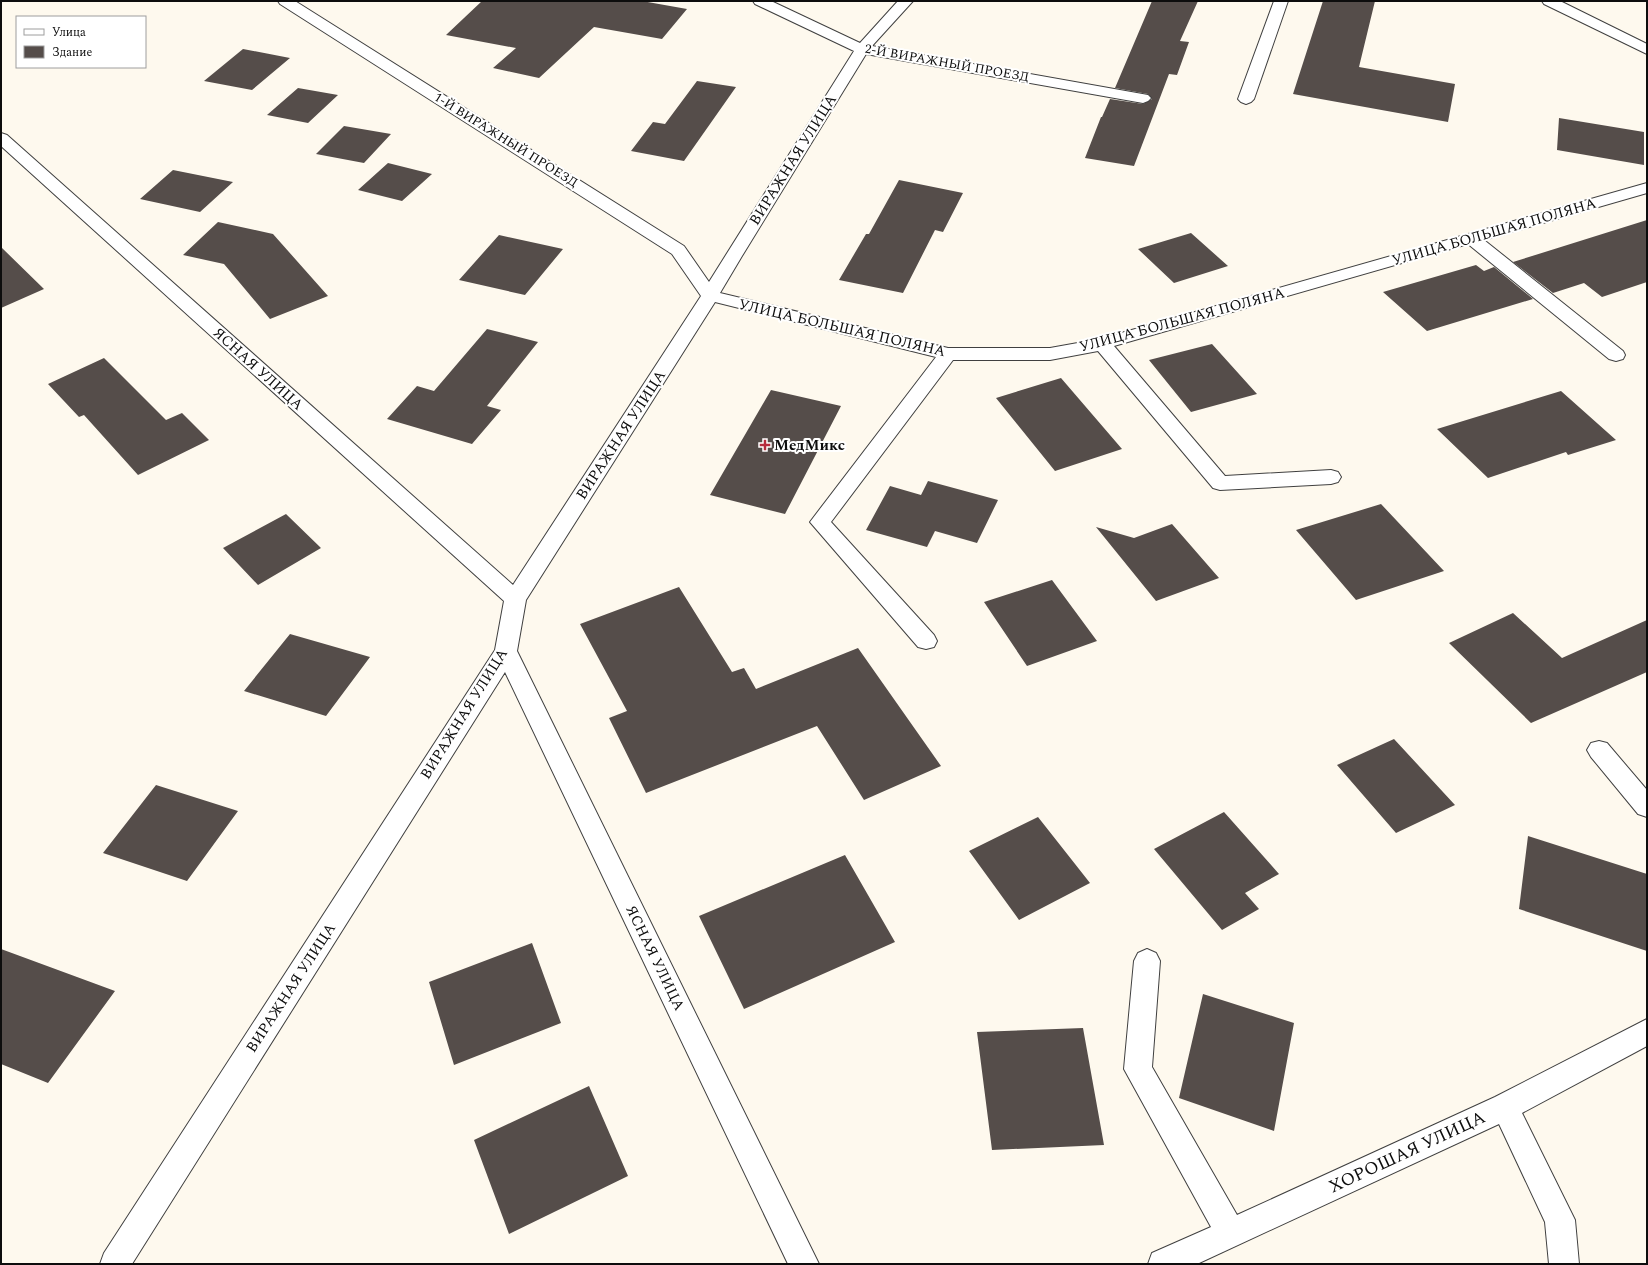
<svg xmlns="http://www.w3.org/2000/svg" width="1648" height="1265" font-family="Spectral,serif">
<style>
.building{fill:#554d4a}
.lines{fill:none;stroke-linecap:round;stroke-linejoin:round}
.minor-casing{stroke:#404040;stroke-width:2}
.minor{fill:#fff;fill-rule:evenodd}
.poi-dot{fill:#b62b3e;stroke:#fff;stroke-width:1.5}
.labels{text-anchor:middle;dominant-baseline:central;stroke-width:4;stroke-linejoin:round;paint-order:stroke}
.far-street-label{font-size:13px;fill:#0d0d0d;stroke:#fff}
.street-label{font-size:15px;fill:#0d0d0d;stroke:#fff}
.poi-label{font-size:15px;font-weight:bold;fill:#0d0d0d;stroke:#fff;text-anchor:start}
.near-street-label{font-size:18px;fill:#0d0d0d;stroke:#fff}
</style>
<rect width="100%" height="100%" fill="#fef9ee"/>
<path class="building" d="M482,1H642L687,9L662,39L594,27L539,78L493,68L516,48L446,35Z
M1152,1H1198L1180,41L1189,42L1177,75L1169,74L1134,166L1085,158L1101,117H1102L1110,99L1143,104L1152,99L1148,94L1115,88Z
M1323,1H1375L1359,67L1455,84L1448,122L1293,94Z
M243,49L290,58L252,90L204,81Z
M697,81L736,87L684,161L631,151L653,122L665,124Z
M298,88L338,95L308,123L267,115Z
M1559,118L1644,132V165L1557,150Z
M344,126L391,134L364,163L316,154Z
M388,163L432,174L402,201L358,190Z
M173,170L233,182L200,212L140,199Z
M899,180L963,193L943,232L935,230L903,293L839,280L866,234H869Z
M1647,220V282L1602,297L1584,283L1553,293L1513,262Z
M218,222L273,234L328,296L270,319L224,264L183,255Z
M1191,233L1228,266L1174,283L1138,249Z
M499,235L563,249L525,295L459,280Z
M1,247L44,289L1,308Z
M1476,265L1484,271L1494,267L1533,299L1427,331L1383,292Z
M487,329L538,342L487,406L501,410L472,444L387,419L417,386L434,391Z
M1212,344L1257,394L1191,412L1149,360Z
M104,358L166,420L182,413L209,440L138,475L84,415L79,417L48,384Z
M1061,378L1122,449L1055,471L996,398Z
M771,390L841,406L785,514L710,495Z
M1561,391L1616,440L1568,455L1566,452L1488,478L1437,429Z
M928,481L998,500L977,543L935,531L927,547L866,530L890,486L921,495Z
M1381,504L1444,571L1356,600L1296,530Z
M286,514L321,548L258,585L223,548Z
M1172,524L1219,578L1156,601L1096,527L1134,538Z
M1052,580L1097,641L1027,666L984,602Z
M679,587L732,672L744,668L756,689L858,648L941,766L864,800L817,726L646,793L609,718L627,711L580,624Z
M1513,613L1562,658L1647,620V672L1531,723L1449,643Z
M290,634L370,657L326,716L244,691Z
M1394,739L1455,805L1396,833L1337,765Z
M156,785L238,811L187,881L103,853Z
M1224,812L1279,874L1245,893L1259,909L1222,930L1154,849Z
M1038,817L1090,883L1019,920L969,851Z
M1528,836L1647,874V951L1519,909Z
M845,855L895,942L744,1009L699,916Z
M532,943L561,1023L454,1065L429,982Z
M1,949L115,991L48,1083L1,1064Z
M1203,994L1294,1023L1274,1131L1179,1098Z
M1083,1028L1104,1145L992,1150L977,1032Z
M589,1086L628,1176L509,1234L474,1140Z"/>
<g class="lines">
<g class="minor-casing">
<path id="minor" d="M278,1H295L684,246L709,282L854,51L755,4L753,1H771L860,43L898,1H913L872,46L1148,95L1151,98L1148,101L1143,103L866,54L742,256L720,293L948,348H1050L1100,339L1647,183V193L1484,240L1623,351L1625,355L1623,359L1616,361L1609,359L1468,244L1114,346L1225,476L1331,470L1338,472L1341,477L1338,482L1331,484L1220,490L1213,488L1098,351L1050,360H953L831,522L934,635L937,641L934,647L926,649L918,647L810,522L936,357L715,302L526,600L517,651L819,1264H788L505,672L132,1264H100L104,1253L495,650L504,601L1,146V133L7,135L513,585L701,296L672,254L280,4Z
M1274,1H1288L1254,99L1251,102L1246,104L1241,102L1238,99Z
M1542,1H1560L1647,44V54L1544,4Z
M1599,741L1607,743L1647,790V817L1638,814L1591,757L1587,750L1591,743Z
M1147,949L1156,953L1160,961L1152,1067L1237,1215L1495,1097L1647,1019V1046L1522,1113L1575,1220L1579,1264H1549L1545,1222L1499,1124L1197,1264H1148L1152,1253L1211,1227L1124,1069L1134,961L1138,953Z"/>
</g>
<use href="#minor" class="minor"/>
</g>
<path class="poi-dot" d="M763 439h4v4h4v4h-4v4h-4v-4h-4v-4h4z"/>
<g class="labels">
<g class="far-street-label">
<text transform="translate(947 63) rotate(10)">2-Й ВИРАЖНЫЙ ПРОЕЗД</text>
<text transform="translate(506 140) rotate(32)">1-Й ВИРАЖНЫЙ ПРОЕЗД</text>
</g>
<g class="street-label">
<text transform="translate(793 160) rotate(-58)">ВИРАЖНАЯ УЛИЦА</text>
<text transform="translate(1494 232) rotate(-16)">УЛИЦА БОЛЬШАЯ ПОЛЯНА</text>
<text transform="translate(1182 320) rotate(-15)">УЛИЦА БОЛЬШАЯ ПОЛЯНА</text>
<text transform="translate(842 328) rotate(13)">УЛИЦА БОЛЬШАЯ ПОЛЯНА</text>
<text transform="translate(258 369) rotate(42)">ЯСНАЯ УЛИЦА</text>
<text transform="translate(621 435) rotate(-57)">ВИРАЖНАЯ УЛИЦА</text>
<text transform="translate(464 714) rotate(-58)">ВИРАЖНАЯ УЛИЦА</text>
<text transform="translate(655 958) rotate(64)">ЯСНАЯ УЛИЦА</text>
<text transform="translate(291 988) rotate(-57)">ВИРАЖНАЯ УЛИЦА</text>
</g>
<g class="poi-label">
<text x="774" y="445">МедМикс</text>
</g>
<g class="near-street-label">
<text transform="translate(1407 1152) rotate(-25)">ХОРОШАЯ УЛИЦА</text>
</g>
</g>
<rect width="1648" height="1265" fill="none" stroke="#0d0d0d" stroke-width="4"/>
<rect x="16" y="16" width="130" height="52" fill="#ffffff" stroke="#9e9e9e"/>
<rect x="24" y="29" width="20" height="6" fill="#ffffff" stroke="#9e9e9e"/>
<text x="52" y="36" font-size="12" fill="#0d0d0d">Улица</text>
<rect x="24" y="46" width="20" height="12" fill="#554d4a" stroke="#9e9e9e"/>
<text x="52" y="56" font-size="12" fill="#0d0d0d">Здание</text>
</svg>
